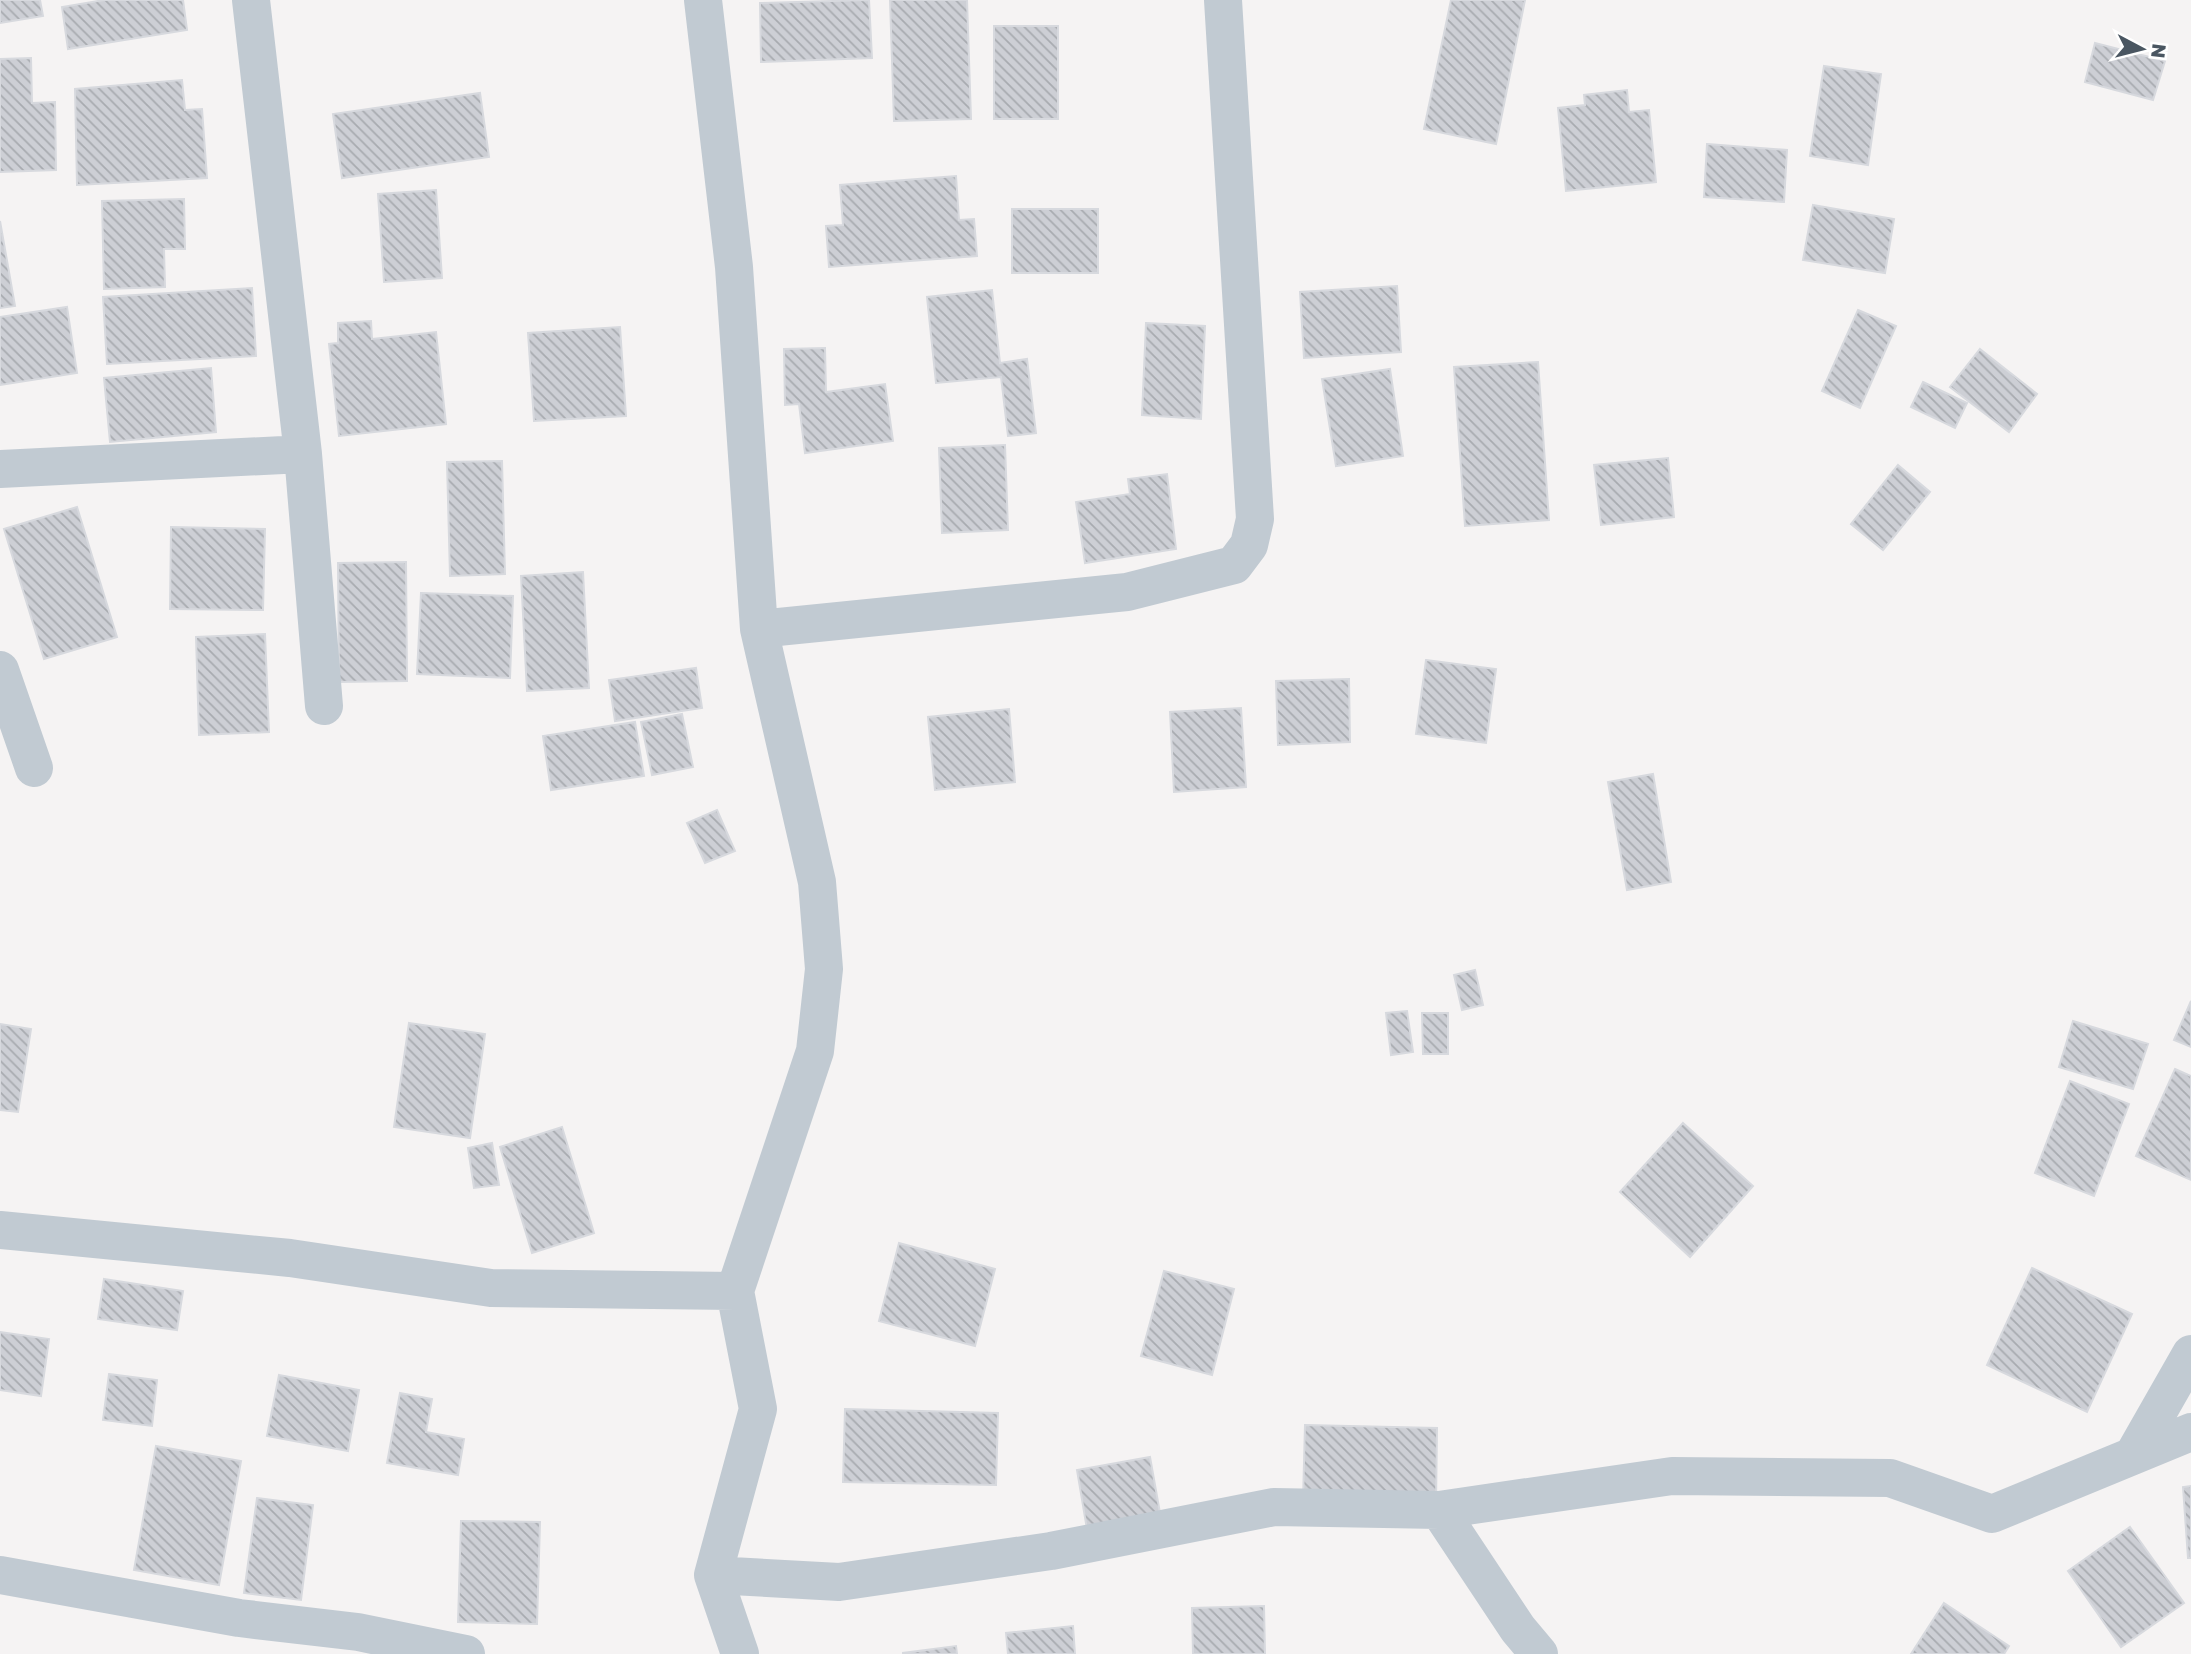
<svg xmlns="http://www.w3.org/2000/svg" width="2191" height="1654" font-family="'Golos Text',sans-serif">
<style>
.building{fill:url(#building-back-hatch);stroke:#d7d9de;stroke-width:2}
.lines{fill:none;stroke-linecap:round;stroke-linejoin:round}
.minor{stroke:#c1cad2;stroke-width:38}
</style>
<defs>
<pattern id="building-back-hatch" width="6" height="6" patternUnits="userSpaceOnUse" patternTransform="scale(1.75)"><rect width="6" height="6" fill="#cdcfd5"/><path d="M-1 5l2 2M0 0l6 6M5-1l2 2" fill="none" stroke="#a8abb0"/></pattern>
</defs>
<rect width="100%" height="100%" fill="#f5f3f3"/>
<path class="building" d="M0,0H40L43,16L0,23Z
M104,0H183L187,30L68,49L62,7Z
M869,0L872,58L761,62L760,3Z
M890,0H967L971,119L894,121Z
M1451,0H1525L1496,144L1424,129Z
M994,26H1058V119H994Z
M2095,43L2165,61L2153,100L2085,82Z
M31,58L32,103L55,102L56,170L0,172V59Z
M1824,66L1881,74L1868,165L1810,156Z
M182,80L185,110L202,109L207,178L77,185L75,89Z
M1627,90L1629,112L1649,110L1656,182L1566,191L1558,108L1585,105L1584,95Z
M480,93L489,157L342,178L333,114Z
M1707,144L1787,150L1784,202L1704,197Z
M956,176L959,220L974,219L977,256L829,267L826,226L843,225L840,185Z
M436,190L442,278L384,282L378,194Z
M184,199L185,249H164L165,287L104,289L102,201Z
M1813,205L1894,219L1885,273L1803,260Z
M1012,209H1098V273H1012Z
M0,221L15,306L0,308Z
M1397,286L1401,352L1304,358L1300,292Z
M252,288L256,356L107,364L103,297Z
M992,290L1000,363L1027,359L1036,433L1008,436L1001,377L936,383L927,297Z
M67,307L77,373L0,385V317Z
M1858,310L1896,326L1860,408L1822,391Z
M371,321L372,339L436,332L446,424L339,436L329,344L338,343V323Z
M1146,323L1205,326L1201,419L1142,415Z
M620,327L626,416L534,421L528,333Z
M825,348L826,392L885,384L893,441L805,453L799,404L785,405L784,349Z
M1980,349L2037,394L2009,432L1950,387Z
M1538,362L1549,520L1465,526L1454,367Z
M211,368L216,432L110,442L104,378Z
M1390,369L1403,456L1336,466L1322,379Z
M1923,382L1967,403L1955,428L1911,407Z
M1005,445L1008,530L942,533L939,448Z
M1668,458L1674,517L1601,525L1594,465Z
M502,461L505,574L450,576L447,462Z
M1898,465L1930,492L1883,550L1851,524Z
M1167,474L1176,549L1085,563L1076,502L1130,494L1128,479Z
M77,507L117,637L44,659L4,529Z
M171,527L265,529L263,610L170,609Z
M406,562L407,681L339,682L338,563Z
M583,572L589,688L527,691L521,576Z
M421,593L513,596L510,678L417,674Z
M265,634L269,732L199,735L196,637Z
M1426,660L1496,669L1486,743L1416,734Z
M696,668L702,708L615,721L609,680Z
M1349,679L1350,742L1278,745L1276,681Z
M1241,708L1246,787L1174,792L1170,712Z
M1009,709L1015,782L935,790L928,717Z
M682,714L693,767L652,775L641,722Z
M635,722L644,776L551,790L543,736Z
M1653,774L1671,882L1627,890L1608,782Z
M717,810L735,851L705,863L687,823Z
M1475,970L1483,1005L1462,1010L1454,975Z
M2191,1001V1047L2174,1040Z
M1407,1011L1413,1052L1391,1055L1386,1013Z
M1422,1013H1448V1054H1423Z
M2073,1021L2148,1044L2133,1089L2059,1067Z
M409,1023L485,1034L470,1138L394,1127Z
M0,1024L31,1029L18,1112L0,1110Z
M2175,1069L2191,1076V1180L2136,1156Z
M2070,1081L2129,1104L2094,1196L2035,1173Z
M1683,1123L1753,1186L1690,1257L1620,1192Z
M562,1127L594,1233L532,1253L500,1147Z
M492,1143L499,1185L474,1188L468,1148Z
M899,1243L995,1269L975,1346L879,1321Z
M2032,1268L2132,1314L2087,1412L1987,1365Z
M1164,1271L1234,1289L1212,1375L1141,1356Z
M104,1279L183,1291L177,1330L98,1319Z
M0,1332L49,1339L41,1396L0,1390Z
M109,1374L157,1380L152,1426L103,1420Z
M279,1375L359,1390L348,1451L267,1436Z
M400,1393L432,1399L426,1432L464,1439L458,1475L387,1463Z
M845,1409L998,1413L996,1485L843,1482Z
M1305,1425L1437,1428L1436,1504L1303,1501Z
M156,1446L241,1461L219,1585L134,1570Z
M1150,1457L1165,1541L1091,1553L1077,1470Z
M2191,1486V1558H2188L2183,1487Z
M257,1498L313,1505L301,1600L244,1593Z
M461,1521L540,1522L537,1624L458,1622Z
M2130,1527L2184,1603L2121,1647L2068,1571Z
M1944,1603L2009,1646L2004,1654H1911Z
M1264,1606L1265,1654H1193L1192,1608Z
M1073,1626L1075,1654H1008L1006,1633Z
M956,1646L957,1654H903V1653Z"/>
<g class="lines">
<path class="minor" d="M251,0L303,454L324,706
M703,0L734,267L759,629L817,882L824,969L815,1051L735,1291L758,1409L713,1575L740,1654
M0,469L303,454
M759,629L1127,592L1234,565L1249,545L1255,519L1223,0
M0,670L34,768
M0,1230L290,1258L491,1288L735,1291
M2134,1454L2191,1354
M1439,1510L1672,1476L1890,1478L1992,1514L2191,1432
M0,1575L239,1618L358,1632L466,1654
M713,1575L839,1582L1051,1551L1274,1507L1439,1510L1518,1629L1539,1654"/>
</g>
<g transform="translate(2142 49) rotate(97)" stroke="#ffffff" stroke-width="5" paint-order="stroke">
<path d="M0-5L12 26L0 18L-12 26Z" fill="#4a5661"/>
<text y="-10" font-size="19" font-weight="bold" text-anchor="middle" fill="#4a5661">N</text>
</g>
</svg>
